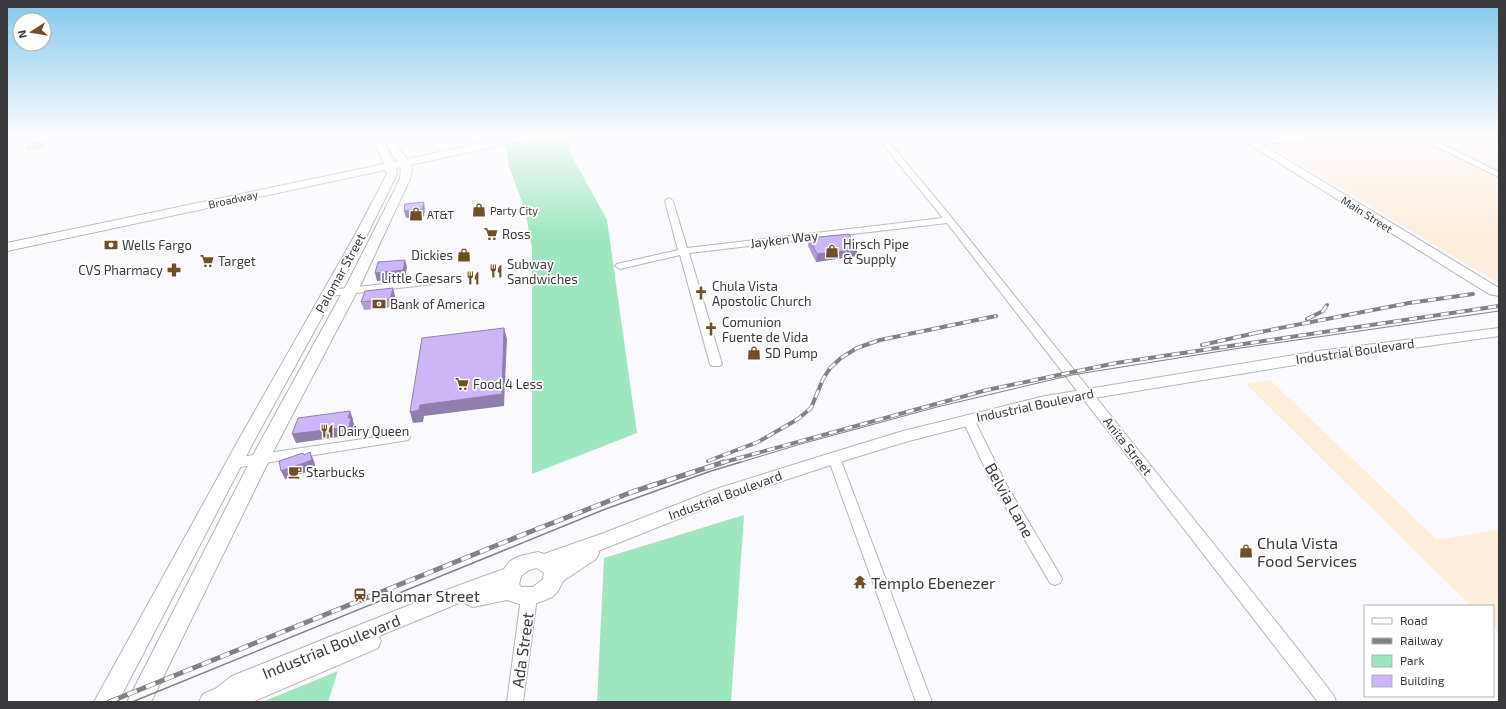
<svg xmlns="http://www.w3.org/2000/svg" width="1506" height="709" font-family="'Exo 2',sans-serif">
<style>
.industrial{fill:#fdeddb}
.green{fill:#9ee6c0}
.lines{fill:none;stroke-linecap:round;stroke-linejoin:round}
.minor-casing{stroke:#b5b5b8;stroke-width:2}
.major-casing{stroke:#b5b5b8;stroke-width:2}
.minor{fill:#fff;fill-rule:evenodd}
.major{fill:#fff;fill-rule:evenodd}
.tram-far1{stroke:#828285;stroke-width:1}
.tram{stroke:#828285;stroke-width:1.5}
.rail-far1-casing{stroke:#828285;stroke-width:4}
.rail-casing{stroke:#828285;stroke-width:5}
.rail-far1{stroke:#fff;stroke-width:2.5;stroke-dasharray:8;stroke-linecap:butt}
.rail{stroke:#fff;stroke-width:3.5;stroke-dasharray:10;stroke-linecap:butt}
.wall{fill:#b09dd5}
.shaded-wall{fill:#907fae}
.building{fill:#cdb6f8;stroke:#907fae}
.labels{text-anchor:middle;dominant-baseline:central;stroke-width:3.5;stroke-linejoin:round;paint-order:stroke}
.far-street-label{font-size:11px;fill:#3a3a3c;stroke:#fff}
.far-poi-label{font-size:11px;fill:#3a3a3c;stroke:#fff;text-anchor:start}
.poi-label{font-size:13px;fill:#3a3a3c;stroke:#fff;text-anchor:start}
.street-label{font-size:13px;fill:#3a3a3c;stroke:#fff}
.near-street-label{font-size:16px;fill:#3a3a3c;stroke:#fff}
.near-poi-label{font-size:16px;fill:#3a3a3c;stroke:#fff;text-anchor:start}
</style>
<rect width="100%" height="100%" fill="#faf9fd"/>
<path class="industrial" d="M1254,136H1499V283H1498Z
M1270,380L1437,540L1499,529V633L1493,627V606H1471L1246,384Z"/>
<path class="green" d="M544,136H568L569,151L607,220L637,433L532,474V248L525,210L509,167L506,145Z
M46,140L45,148L26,151L28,143Z
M744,515L731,702H597L604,558Z
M338,671L328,702H262Z"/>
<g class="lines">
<g class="minor-casing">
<path id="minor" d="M876,136H884L952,218L1297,648L1334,696L1336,702H1318L947,223L689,253L722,364L720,366H712L710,364L680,255L620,269L615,266L617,264L678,250L665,201L669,198L673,201L687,248L943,218Z
M1302,136H1331L1327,138L1253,145L1249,143L1253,141Z
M1415,136H1425L1499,172V177Z
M448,277L453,280L451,282L330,296L325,293L330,290Z
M968,415L972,416L974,419L1006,484L1060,575L1062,579L1060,583L1055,585L1050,583L993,485L962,419L964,416Z
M404,433L408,434L410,437L408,440L234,468L229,466L228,463L229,460L234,458Z
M834,453L839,455L840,458L932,702H916L828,458L829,455Z
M529,592L534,593L537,598L523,702H507L521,598L524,593Z"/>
</g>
<g class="major-casing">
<path id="major" d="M372,136H382V138L394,162L398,161L386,145L382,136H392L396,145L407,159L515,136H535L530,139L410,165L412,170L410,179L361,284L277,444L151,702H127L259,444L347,284L400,179L401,167L396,168L397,174L367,235L254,441L118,702H94L238,441L355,235L387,174L385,170L7,251V243L384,164Z
M1236,136H1248L1499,288V296L1489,294Z
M1499,328V336L1319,361L1045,406L905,442L840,462L731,498L598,551L599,553L596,559L563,581L558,591L552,597L543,601L526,606L507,600L473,607L466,604L464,601L379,636L381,641L378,648L252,702H199L203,694L215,689L232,676L457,586L504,569L510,561L520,556L538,552L544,554L604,533L719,488L828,454L903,431L1045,396L1319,351ZM537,568L544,573L543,579L533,587H521L519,584L521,576L529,570Z"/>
</g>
<use href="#minor" class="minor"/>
<use href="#major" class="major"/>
<path class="tram-far1" d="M738,463L801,444L937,407L1072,375L1234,349L1499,311"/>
<path class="tram" d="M132,702L603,510L708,472L741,462"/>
<g class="rail-far1-casing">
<path id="rail-far1" d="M1307,319L1323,311L1327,305
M1255,333L1409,303L1473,294
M1202,345L1260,332
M708,461L758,442L798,419L811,408L823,379L830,368L841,358L857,348L880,340L996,316
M721,463L987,390L1116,363L1499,306"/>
</g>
<g class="rail-casing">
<path id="rail" d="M109,702L532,531L632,492L724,462"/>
</g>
<use href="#rail-far1" class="rail-far1"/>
<use href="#rail" class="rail"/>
</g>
<path class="wall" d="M809,238L857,256L816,262L808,246Z
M395,296L392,307L364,310L361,302Z"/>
<path class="shaded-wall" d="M424,202L425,209L424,216L406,218L404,211Z
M857,249V256L816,262L817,254Z
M405,260L407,267L405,278L377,281L375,273Z
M393,288L395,296L392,307L390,299Z
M504,328L507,339L504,406L424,416L423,422L413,423L410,412L420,405Z
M350,411L353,419V421L355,426L353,435L296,443L292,434L348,418Z
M310,452L314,461L316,469L285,479L281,471L307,462Z"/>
<path class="building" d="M424,202L422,209L404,211L405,204Z
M849,234L857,249L817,254L809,238Z
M405,260L403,270L375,273L378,262Z
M393,288L390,299L361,302L365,291Z
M504,328L502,394L420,405L419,410L410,412L422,338Z
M350,411L348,418H351L349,427L292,434L298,418Z
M310,452L312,460L281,471L279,461L303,453L304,455Z"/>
<linearGradient id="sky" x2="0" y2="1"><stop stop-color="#81c8ed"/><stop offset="0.58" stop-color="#fdfcfe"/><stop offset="1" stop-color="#fdfcfe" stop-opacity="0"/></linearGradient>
<rect width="1506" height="235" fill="url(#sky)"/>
<defs>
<g id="shop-bare" transform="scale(1.08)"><path d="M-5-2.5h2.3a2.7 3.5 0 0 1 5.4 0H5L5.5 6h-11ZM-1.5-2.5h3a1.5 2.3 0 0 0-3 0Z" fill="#704f26" stroke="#fff" stroke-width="2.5" paint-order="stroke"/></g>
<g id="supermarket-bare" transform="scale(1.08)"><path d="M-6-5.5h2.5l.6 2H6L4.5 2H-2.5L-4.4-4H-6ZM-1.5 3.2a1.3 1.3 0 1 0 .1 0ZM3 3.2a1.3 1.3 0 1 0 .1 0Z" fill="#704f26" stroke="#fff" stroke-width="2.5" paint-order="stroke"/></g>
<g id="bank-bare" transform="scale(1.08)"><path d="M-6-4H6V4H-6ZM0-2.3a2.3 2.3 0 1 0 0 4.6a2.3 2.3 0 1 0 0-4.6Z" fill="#704f26" stroke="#fff" stroke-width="2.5" paint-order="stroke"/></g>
<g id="pharmacy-bare" transform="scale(1.08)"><path d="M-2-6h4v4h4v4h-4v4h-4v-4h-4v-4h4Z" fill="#704f26" stroke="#fff" stroke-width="2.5" paint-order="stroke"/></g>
<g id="restaurant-bare" transform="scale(1.08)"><path d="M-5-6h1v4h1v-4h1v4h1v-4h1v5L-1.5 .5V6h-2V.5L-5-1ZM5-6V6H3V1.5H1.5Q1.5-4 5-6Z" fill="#704f26" stroke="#fff" stroke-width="2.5" paint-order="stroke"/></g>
<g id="church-bare" transform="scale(1.08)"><path d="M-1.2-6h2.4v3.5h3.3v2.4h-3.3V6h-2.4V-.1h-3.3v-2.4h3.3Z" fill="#704f26" stroke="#fff" stroke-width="2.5" paint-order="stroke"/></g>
<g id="cafe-bare" transform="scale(1.08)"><path d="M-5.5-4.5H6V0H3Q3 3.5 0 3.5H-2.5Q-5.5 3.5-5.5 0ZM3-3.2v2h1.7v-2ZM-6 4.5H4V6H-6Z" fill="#704f26" stroke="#fff" stroke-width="2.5" paint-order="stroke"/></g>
<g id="temple-bare" transform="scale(1.08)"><path d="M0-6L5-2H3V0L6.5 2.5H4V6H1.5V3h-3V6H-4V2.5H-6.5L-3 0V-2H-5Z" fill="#704f26" stroke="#fff" stroke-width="2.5" paint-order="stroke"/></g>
<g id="station-bare" transform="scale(1.08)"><path d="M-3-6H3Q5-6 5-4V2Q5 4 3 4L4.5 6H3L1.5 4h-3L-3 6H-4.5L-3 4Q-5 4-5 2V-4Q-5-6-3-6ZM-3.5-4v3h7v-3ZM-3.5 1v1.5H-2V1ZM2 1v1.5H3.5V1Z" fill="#704f26" stroke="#fff" stroke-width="2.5" paint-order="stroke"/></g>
</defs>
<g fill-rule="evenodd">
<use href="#shop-bare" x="479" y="210"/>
<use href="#shop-bare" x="416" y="214"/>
<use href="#supermarket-bare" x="491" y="234"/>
<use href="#bank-bare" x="111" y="245"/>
<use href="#shop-bare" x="832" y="251"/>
<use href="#shop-bare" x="464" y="255"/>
<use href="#supermarket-bare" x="207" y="261"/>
<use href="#pharmacy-bare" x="174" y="270"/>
<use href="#restaurant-bare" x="496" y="271"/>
<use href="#restaurant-bare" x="473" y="278"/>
<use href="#church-bare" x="701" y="293"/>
<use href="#bank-bare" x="379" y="304"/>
<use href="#church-bare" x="711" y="329"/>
<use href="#shop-bare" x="754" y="353"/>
<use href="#supermarket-bare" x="462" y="384"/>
<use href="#restaurant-bare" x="327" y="431"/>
<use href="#cafe-bare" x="295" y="472"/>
<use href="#shop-bare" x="1246" y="551"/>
<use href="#temple-bare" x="860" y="582"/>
<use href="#station-bare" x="360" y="595"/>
</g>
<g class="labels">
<g class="far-street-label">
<text transform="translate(233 199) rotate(-12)">Broadway</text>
<text transform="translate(1367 214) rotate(32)">Main Street</text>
</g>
<g class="far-poi-label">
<text x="490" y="210">Party City</text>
<text x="427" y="214">AT&amp;T</text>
</g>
<g class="poi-label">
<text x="502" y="234">Ross</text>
<text x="843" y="244">Hirsch Pipe<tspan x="843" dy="15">&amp; Supply</tspan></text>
<text x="122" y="245">Wells Fargo</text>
<text x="453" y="255" text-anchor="end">Dickies</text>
<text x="218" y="261">Target</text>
<text x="507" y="264">Subway<tspan x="507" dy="15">Sandwiches</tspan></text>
<text x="163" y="270" text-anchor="end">CVS Pharmacy</text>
<text x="462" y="278" text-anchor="end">Little Caesars</text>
<text x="712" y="286">Chula Vista<tspan x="712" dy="15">Apostolic Church</tspan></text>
<text x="390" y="304">Bank of America</text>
<text x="722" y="322">Comunion<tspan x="722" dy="15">Fuente de Vida</tspan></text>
<text x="765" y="353">SD Pump</text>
<text x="473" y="384">Food 4 Less</text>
<text x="338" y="431">Dairy Queen</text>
<text x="306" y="472">Starbucks</text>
</g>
<g class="street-label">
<text transform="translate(784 239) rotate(-7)">Jayken Way</text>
<text transform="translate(340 273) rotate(-61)">Palomar Street</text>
<text transform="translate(1355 351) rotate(-8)">Industrial Boulevard</text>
<text transform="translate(1035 405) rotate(-12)">Industrial Boulevard</text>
<text transform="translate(1128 446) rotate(52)">Anita Street</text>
<text transform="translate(725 495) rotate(-20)">Industrial Boulevard</text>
</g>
<g class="near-street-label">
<text transform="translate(1010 500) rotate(61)">Belvia Lane</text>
<text transform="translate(331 646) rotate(-22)">Industrial Boulevard</text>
<text transform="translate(522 650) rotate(-82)">Ada Street</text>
</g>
<g class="near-poi-label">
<text x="1257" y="542">Chula Vista<tspan x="1257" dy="18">Food Services</tspan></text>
<text x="871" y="582">Templo Ebenezer</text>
<text x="371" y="595">Palomar Street</text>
</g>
</g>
<rect width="1506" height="709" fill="none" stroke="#3a3a3c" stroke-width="16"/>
<rect x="1364" y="605" width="130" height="92" fill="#ffffff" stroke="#b0b0b1"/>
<rect x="1372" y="618" width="20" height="6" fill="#ffffff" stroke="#b0b0b1"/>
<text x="1400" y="625" font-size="12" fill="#3a3a3c">Road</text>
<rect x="1372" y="638" width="20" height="6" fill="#828285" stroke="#b0b0b1"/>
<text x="1400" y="645" font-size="12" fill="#3a3a3c">Railway</text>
<rect x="1372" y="655" width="20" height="12" fill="#9ee6c0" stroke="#b0b0b1"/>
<text x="1400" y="665" font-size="12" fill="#3a3a3c">Park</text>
<rect x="1372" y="675" width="20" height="12" fill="#cdb6f8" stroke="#b0b0b1"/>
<text x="1400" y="685" font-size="12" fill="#3a3a3c">Building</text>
<g transform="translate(32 32) rotate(258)"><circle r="19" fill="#ffffff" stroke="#b0b0b1"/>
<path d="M0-3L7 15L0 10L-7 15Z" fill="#704f26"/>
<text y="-6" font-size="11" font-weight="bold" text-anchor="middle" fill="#3a3a3c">N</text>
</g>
</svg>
